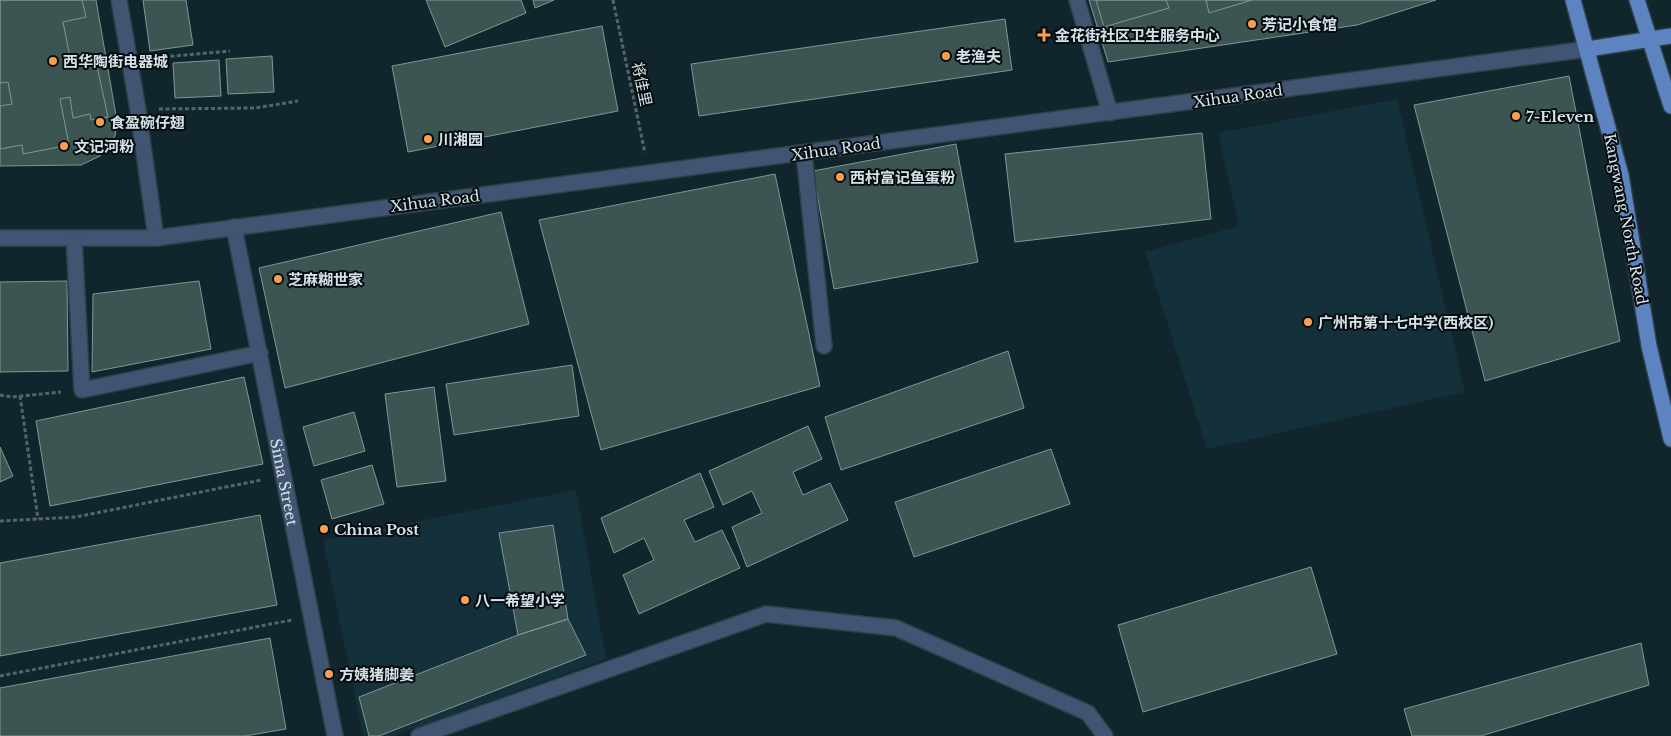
<svg xmlns="http://www.w3.org/2000/svg" width="1671" height="736" font-family="'Libre Baskerville','Noto Sans SC',serif">
<style>
.built{fill:#13303b}
.building{fill:#3c5553;stroke:#7d9896}
.lines{fill:none;stroke-linecap:round;stroke-linejoin:round}
.minor-casing{stroke:#2d3f47;stroke-width:18}
.major-casing{stroke:#2d3f47;stroke-width:18}
.path{stroke:#54656c;stroke-width:3;stroke-dasharray:4 2.5;stroke-linecap:butt}
.minor{stroke:#415471;stroke-width:15}
.major{stroke:#5d84c0;stroke-width:15}
.poi-dot{fill:#fb9e50;stroke:#050d10;stroke-width:2}
.labels{text-anchor:middle;dominant-baseline:central;stroke-width:4;stroke-linejoin:round;paint-order:stroke}
.poi-label{font-size:15px;font-weight:bold;fill:#d6e2e7;stroke:#050d10;text-anchor:start}
.street-label{font-size:15px;fill:#d6e2e7;stroke:#050d10}
</style>
<rect width="100%" height="100%" fill="#11252d"/>
<path class="built" d="M1397,99L1465,392L1207,449L1145,252L1239,226L1218,133Z
M576,490L606,659L394,736H363L323,540Z"/>
<path class="building" d="M0,0H96L117,121L115,136L100,156L81,165L0,166Z
M0,0H82L86,17L63,22L71,62L95,57L108,117L91,120L90,114L73,118L70,97L60,99L69,145L23,154L22,145L0,149V106L12,104L8,82L0,83Z
M143,0H186L193,45L150,51Z
M426,0H521L526,13L445,47Z
M533,0H554L535,8Z
M1089,0H1436L1357,25L1108,62Z
M1096,0H1166L1169,8L1104,27Z
M1206,0H1252L1209,13Z
M1005,19L1012,70L699,116L691,64Z
M602,26L618,111L408,152L392,66Z
M272,56L274,92L228,94L226,59Z
M219,60L221,96L175,98L173,63Z
M1569,76L1620,341L1485,381L1414,105Z
M1202,133L1211,219L1015,242L1005,154Z
M956,144L978,262L834,289L813,171Z
M775,174L820,386L601,450L539,220Z
M501,212L529,324L285,388L259,268Z
M67,281L68,371L0,372V282Z
M199,281L211,349L92,372L93,294Z
M1008,351L1024,408L841,470L825,417Z
M572,365L579,416L454,435L446,384Z
M244,377L263,464L50,506L36,421Z
M434,387L446,481L397,487L385,394Z
M354,412L365,451L314,466L303,427Z
M808,426L822,459L793,472L803,495L830,483L848,520L747,567L732,527L762,513L752,491L723,505L709,471Z
M0,447L13,476L0,482Z
M1051,449L1070,504L914,557L895,502Z
M372,465L384,504L332,519L321,480Z
M700,473L714,507L684,520L695,542L722,530L740,568L639,614L623,575L654,560L644,538L614,553L601,518Z
M260,515L277,605L0,656V563Z
M553,525L568,619L518,635L499,533Z
M1311,567L1337,654L1143,712L1118,625Z
M568,619L586,655L379,736H369L359,697L518,635Z
M270,638L286,729L245,736H0V688Z
M1641,643L1649,685L1481,736H1412L1404,709Z"/>
<g class="lines">
<g class="minor-casing">
<g id="minor">
<path d="M119,0L138,110L156,238"/>
<path d="M1077,0L1110,113"/>
<path d="M804,153L824,346"/>
<path id="s1" d="M234,227L335,736"/>
<path d="M0,238H156L1588,49"/>
<path d="M74,238L82,390L260,353"/>
<path d="M419,736L766,614L896,628L1088,713L1105,736"/>
</g>
</g>
<g class="major-casing">
<path id="major" d="M1573,0L1621,175L1649,346L1671,439
M1637,0L1671,106
M1588,49L1671,36"/>
</g>
<path class="path" d="M613,0L645,153
M151,58L230,51
M159,109L255,108L298,101
M0,395L12,397L61,392
M20,396L38,519
M0,521L76,517L261,480
M0,676L292,620"/>
<use href="#minor" class="minor"/>
<use href="#major" class="major"/>
</g>
<g class="poi-dot">
<circle cx="1252" cy="24" r="5"/>
<path d="M1041.5 27.5h5v5h5v5h-5v5h-5v-5h-5v-5h5z"/>
<circle cx="946" cy="56" r="5"/>
<circle cx="53" cy="61" r="5"/>
<circle cx="1516" cy="116" r="5"/>
<circle cx="100" cy="122" r="5"/>
<circle cx="428" cy="139" r="5"/>
<circle cx="64" cy="146" r="5"/>
<circle cx="840" cy="177" r="5"/>
<circle cx="278" cy="279" r="5"/>
<circle cx="1308" cy="322" r="5"/>
<circle cx="324" cy="529" r="5"/>
<circle cx="465" cy="600" r="5"/>
<circle cx="329" cy="674" r="5"/>
</g>
<g class="labels">
<g class="poi-label">
<text x="1262" y="24">芳记小食馆</text>
<text x="1055" y="35">金花街社区卫生服务中心</text>
<text x="956" y="56">老渔夫</text>
<text x="63" y="61">西华陶街电器城</text>
<text x="1526" y="116">7-Eleven</text>
<text x="110" y="122">食盈碗仔翅</text>
<text x="438" y="139">川湘园</text>
<text x="74" y="146">文记河粉</text>
<text x="850" y="177">西村富记鱼蛋粉</text>
<text x="288" y="279">芝麻糊世家</text>
<text x="1318" y="322">广州市第十七中学(西校区)</text>
<text x="334" y="529">China Post</text>
<text x="475" y="600">八一希望小学</text>
<text x="339" y="674">方姨猪脚姜</text>
</g>
<g class="street-label">
<text transform="translate(642 84) rotate(78)">将佳里</text>
<text transform="translate(1238 96) rotate(-8)">Xihua Road</text>
<text transform="translate(836 149) rotate(-8)">Xihua Road</text>
<text transform="translate(435 201) rotate(-7)">Xihua Road</text>
<text transform="translate(1626 219) rotate(79)">Kangwang North Road</text>
<text stroke="none"><textPath href="#s1" startOffset="260">Sima Street</textPath></text>
</g>
</g>
</svg>
